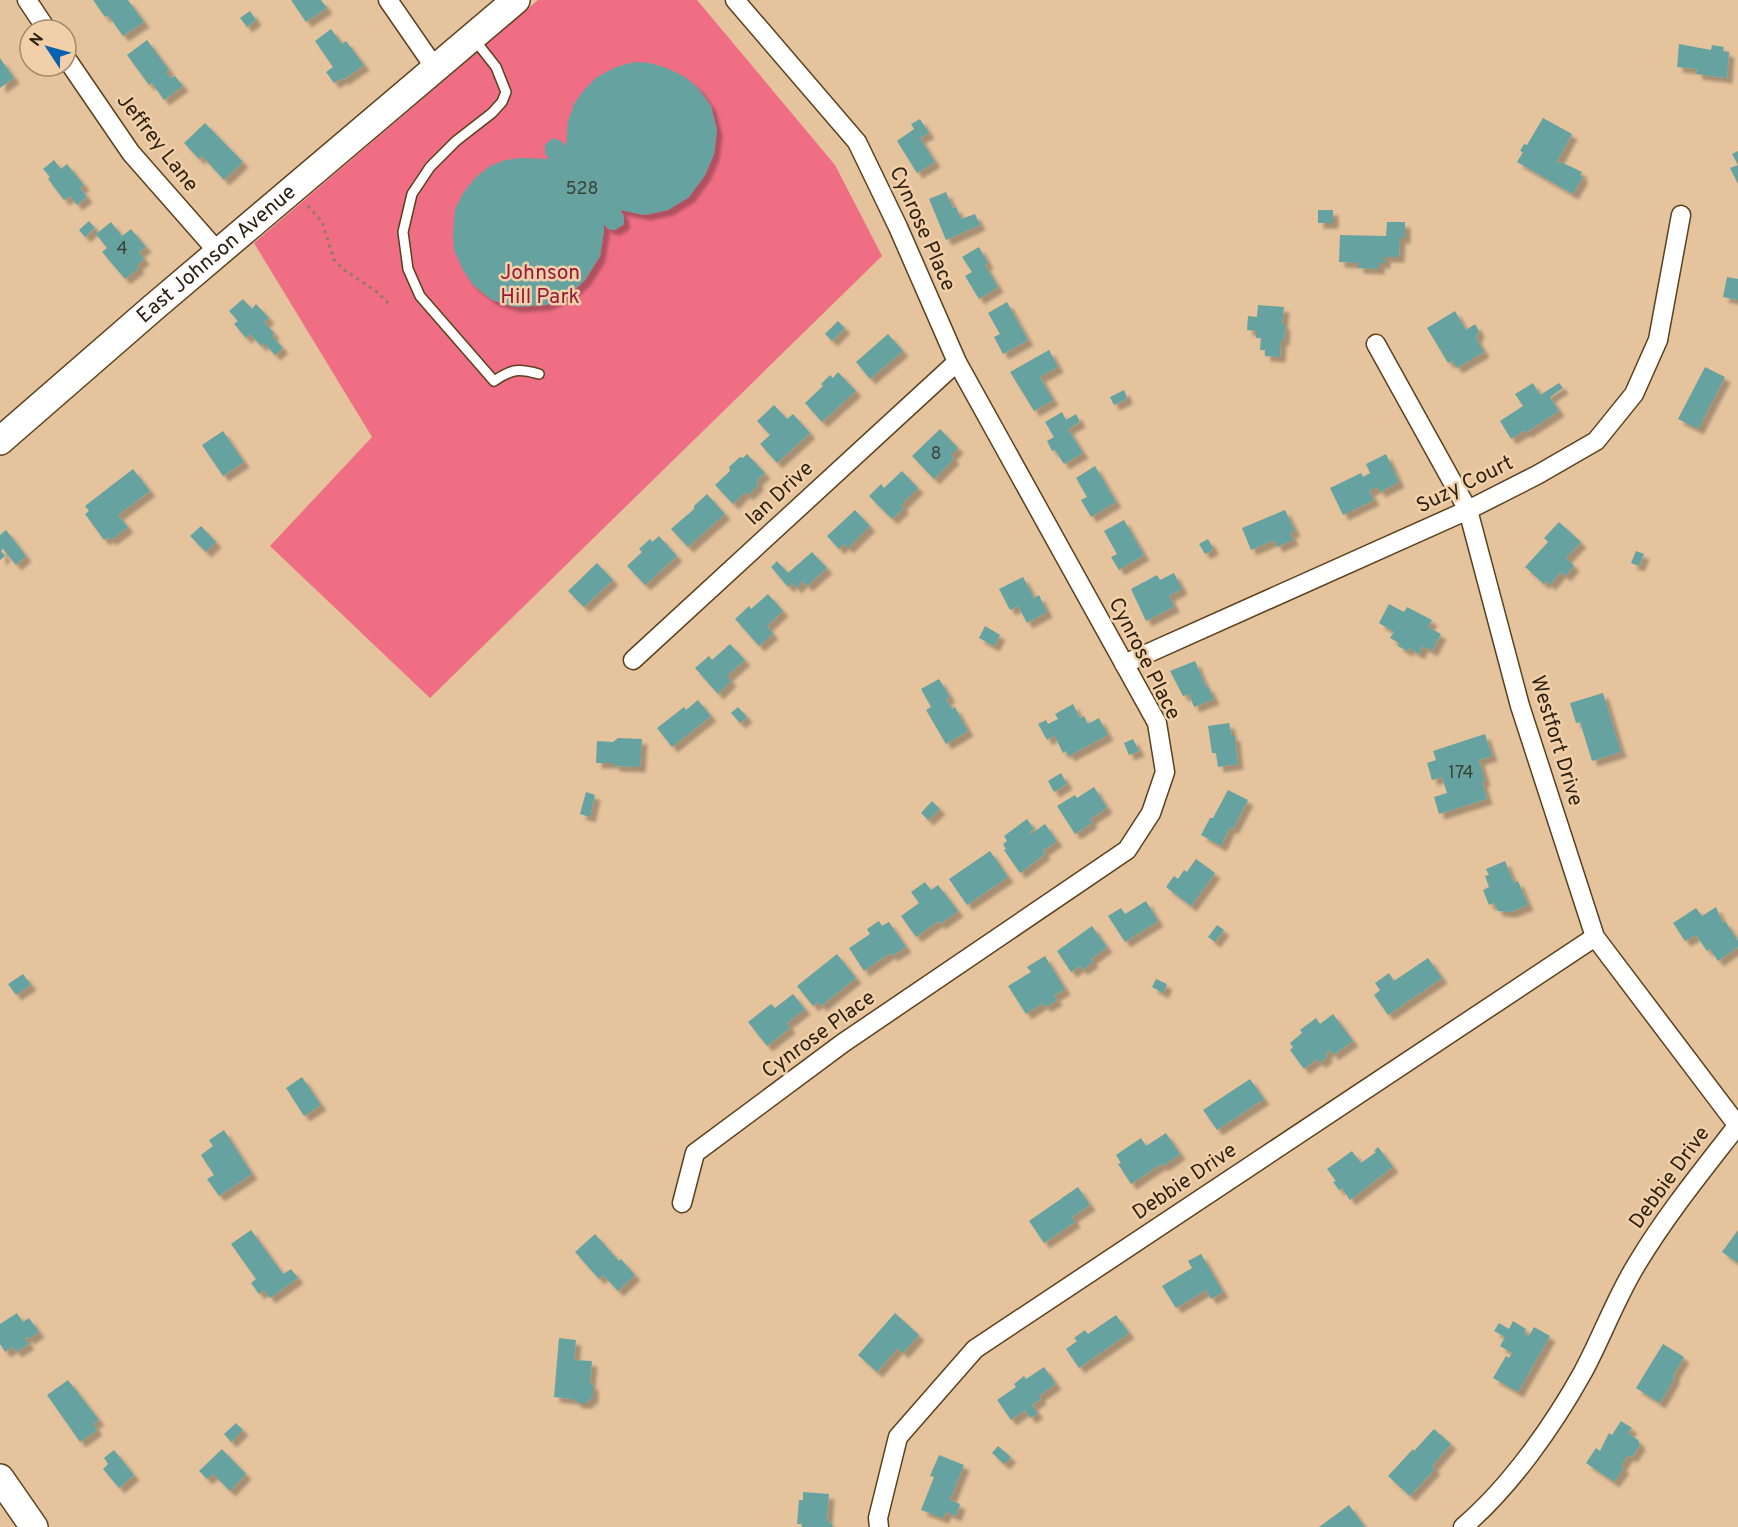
<svg xmlns="http://www.w3.org/2000/svg" width="1738" height="1527" font-family="Overpass,sans-serif">
<style>
.green{fill:#ef6e84}
.building{fill:#66a3a0;filter:url(#shadow)}
.lines{fill:none;stroke-linecap:round;stroke-linejoin:round}
.lane-casing{stroke:#5b401c;stroke-width:12}
.street-casing{stroke:#5b401c;stroke-width:21}
.secondary-casing{stroke:#5b401c;stroke-width:30}
.path{stroke:#937b60;stroke-width:3;stroke-dasharray:3 4.5;stroke-linecap:butt}
.lane{stroke:#fff;stroke-width:9}
.street{stroke:#fff;stroke-width:18}
.secondary{stroke:#fff;stroke-width:27}
.labels{text-anchor:middle;dominant-baseline:central;stroke-width:5;stroke-linejoin:round;paint-order:stroke}
.number-label{font-size:18px;fill:#3b4236}
.street-label{font-size:21px;fill:#2d2112;stroke:#f1d0a9}
.park-label{font-size:21px;fill:#951b3c;stroke:#f1d0a9}
</style>
<defs>
<filter id="shadow"><feDropShadow dx="5.5" dy="5.5" stdDeviation="1.5" flood-color="#0004"/></filter>
</defs>
<rect width="100%" height="100%" fill="#e4c39d"/>
<path class="green" d="M538,0H697L835,165L882,256L430,698L270,546L372,437L254,243Z"/>
<path class="building" d="M93,0H128L144,22L123,36L108,15L105,17Z
M291,0H321L327,8L306,22Z
M250,11L256,20L247,27L240,18Z
M331,29L342,44L346,41L364,65L343,80L342,78L334,83L326,72L333,67L315,41Z
M147,40L169,70L166,72L171,78L175,76L183,86L164,100L152,83L149,85L127,55Z
M1679,44L1711,50L1712,45L1724,47L1723,51L1729,52L1727,78L1696,74L1697,69L1677,67Z
M0,58L14,78L0,88Z
M634,62L650,63L667,68L685,77L698,88L711,106L717,130L714,154L705,175L689,197L668,210L645,215L620,210L624,216V224L615,230L608,229L604,224V231L600,256L585,280L569,295L546,305L516,307L492,300L473,285L463,270L454,250L453,232L455,209L463,193L477,176L490,166L505,160L521,158L549,159L545,153V145L553,138L561,141L566,146L568,121L575,102L584,90L597,77L616,67Z
M1543,118L1572,134L1557,162L1560,164L1561,162L1582,172L1580,175L1583,177L1573,194L1517,162L1523,152L1520,151L1524,144L1527,145Z
M920,119L929,133L920,138L935,162L917,173L897,141L914,129L911,124Z
M205,123L243,162L224,180L202,156L199,159L184,143Z
M1738,151V184L1730,168L1738,165L1732,154Z
M54,160L61,169L67,164L84,185L80,188L87,197L77,205L70,196L64,200L48,179L50,177L43,169Z
M946,192L953,208L956,207L961,219L975,214L980,225L946,240L929,199Z
M1318,210H1333V223H1318Z
M89,221L95,228L85,237L79,230Z
M111,222L122,236L131,229L146,247L139,252L144,259L137,265L139,268L125,279L102,252L107,248L96,234Z
M1387,222H1405V238H1400L1399,257H1385V263H1379V269L1358,268V263L1339,262L1340,235L1386,236Z
M979,247L988,263L985,265L998,287L979,299L965,276L972,272L962,257Z
M1727,277L1738,279V300L1723,297Z
M243,299L252,309L256,304L269,318L264,322L274,333L272,336L283,348L275,355L264,343L261,346L250,334L246,338L234,324L238,321L229,311Z
M1007,302L1028,340L1003,354L994,337L1000,334L988,313Z
M1258,305L1284,307L1282,324H1285L1284,340H1281L1280,357L1265,356V350H1260L1261,338H1256V331L1247,330L1248,316L1257,317Z
M1455,311L1466,330L1475,324L1479,331L1476,338L1484,352L1457,368L1452,361L1448,363L1427,328Z
M838,321L845,328L832,341L825,334Z
M888,334L903,351L870,379L856,362Z
M1049,350L1058,367L1040,377L1053,400L1034,411L1010,372Z
M1705,367L1725,377L1698,429L1678,419Z
M838,372L856,391L822,422L805,403L823,386L821,384L830,375L833,378Z
M1533,383L1540,395L1559,383L1563,388L1550,397L1559,411L1527,432L1524,431L1511,439L1500,421L1523,406L1515,394Z
M1124,390L1127,397L1125,400L1114,405L1110,397Z
M774,405L787,419L793,414L810,433L777,463L760,444L770,435L757,421Z
M1062,412L1066,420L1076,414L1080,422L1068,429L1083,453L1064,464L1055,450L1052,451L1047,441L1054,437L1045,422Z
M940,429L958,448L951,455L954,459L934,479L912,456Z
M223,431L244,462L223,476L202,445Z
M747,454L765,473L757,480L758,485L748,495L745,492L733,504L715,485L730,471L729,467L740,457L743,458Z
M1386,454L1399,482L1380,492L1377,487L1369,491L1374,500L1343,515L1330,488L1361,473L1363,477L1370,473L1366,464Z
M1095,466L1116,502L1091,517L1081,500L1087,497L1076,478Z
M133,469L150,491L118,515L128,527L111,540L108,537L104,540L85,514L89,511L85,506Z
M902,471L918,488L901,505L904,508L892,519L869,496L881,484L884,488Z
M707,494L725,514L688,547L671,529L694,509V506Z
M855,510L870,526L848,548L844,544L839,549L827,536Z
M1285,510L1295,531L1290,533L1293,540L1277,547L1274,540L1251,550L1242,528Z
M1124,520L1144,555L1119,570L1111,557L1117,554L1104,531Z
M1559,522L1581,542L1566,558L1574,566L1565,576L1561,572L1550,585L1546,581L1544,584L1525,567L1548,542L1544,538Z
M201,526L216,542L206,552L190,536Z
M6,530L26,556L16,565L3,549L1,551L5,556L0,560V535Z
M659,536L677,556L645,585L627,566L642,552L639,549L650,539L652,542Z
M1208,539L1213,548L1212,550L1205,554L1199,544Z
M1636,551L1644,554L1639,566L1631,563Z
M812,552L827,568L807,586L803,581L796,588L792,583L788,587L771,567L777,561L788,573Z
M597,563L613,580L584,607L568,591Z
M1174,573L1182,589L1169,596L1174,607L1146,621L1131,589L1157,575L1160,580Z
M1023,577L1034,598L1039,595L1047,612L1027,623L1018,606L1010,610L999,589Z
M768,594L783,611L767,626L773,634L759,646L735,619L749,606L751,609Z
M1389,604L1404,612L1407,607L1432,620L1428,627L1441,634L1432,651L1423,646L1419,654L1409,648L1407,651L1398,646L1399,643L1390,638L1394,632L1379,623Z
M985,626L1000,635L994,646L979,638Z
M730,644L745,660L727,676L731,681L718,694L695,668L709,656L712,660Z
M1195,661L1206,687L1208,686L1214,699L1194,707L1189,694L1183,696L1170,671Z
M939,679L950,697L946,699L952,709L955,707L968,731L946,744L926,710L931,707L921,689Z
M1603,693L1621,752L1592,761L1580,722L1576,723L1570,703Z
M698,700L711,716L672,747L657,728L684,707L686,710Z
M1073,704L1080,718L1084,716L1088,724L1099,718L1108,735L1069,756L1066,751L1063,753L1054,735L1047,740L1038,724L1046,720L1048,724L1058,719L1055,714Z
M738,707L747,717L740,723L731,713Z
M1229,723L1232,736H1235L1238,764L1218,767L1216,753H1212L1208,726Z
M1485,734L1492,756L1479,760L1485,781L1482,782L1487,799L1439,814L1434,797L1447,793L1442,777L1432,780L1427,763L1436,760L1433,751Z
M618,738L642,739L640,767L614,766V763H596L597,741L613,742Z
M1133,739L1139,751L1129,755L1124,743Z
M1061,773L1067,784L1054,792L1048,781Z
M1094,787L1107,808L1090,819L1092,823L1075,834L1057,806L1075,795L1077,798Z
M1228,790L1248,800L1233,829L1230,827L1221,846L1201,835L1210,818H1213Z
M586,792L595,795L590,817L580,814Z
M932,801L940,809L928,820L921,813Z
M1027,819L1034,829L1029,833L1031,834L1045,824L1057,841L1043,851L1045,854L1020,873L1004,850L1006,849L1003,844L1007,841L1004,836Z
M990,851L1008,877L967,905L949,879Z
M1196,859L1215,873L1191,906L1166,887L1174,876L1178,879L1184,870L1187,872Z
M1505,861L1514,883L1518,881L1528,905L1511,912L1498,911L1494,903L1489,905L1483,890L1489,887L1485,876L1489,875L1486,869Z
M925,882L931,890L938,885L958,911L940,924L938,921L916,937L901,916L919,903L911,892Z
M1146,901L1158,921L1125,942L1108,916L1121,908L1125,914Z
M1716,907L1723,923L1725,921L1738,941V947L1718,961L1710,949L1707,951L1696,935L1685,941L1673,923L1696,908L1702,916Z
M879,921L882,926L889,922L906,947L892,956L890,953L864,971L849,948L870,934L867,929Z
M1217,925L1224,930L1215,942L1208,937Z
M1092,926L1107,947L1091,959L1093,962L1082,970L1080,966L1071,972L1057,951Z
M837,954L856,978L821,1006L818,1002L813,1006L797,986Z
M1045,956L1065,989L1054,996L1057,1000L1045,1007L1043,1003L1026,1014L1008,986L1031,972L1027,967Z
M1428,958L1442,978L1388,1015L1374,995L1380,990L1375,983L1389,973L1394,981Z
M23,974L31,985L16,995L8,984Z
M1156,979L1167,984L1163,993L1152,987Z
M793,994L805,1009L787,1023L790,1028L767,1046L748,1022L771,1004L775,1008Z
M1333,1014L1353,1041L1333,1055L1330,1050L1325,1054L1328,1056L1320,1063L1317,1059L1304,1069L1290,1050L1293,1047L1290,1043L1302,1033L1300,1030L1316,1018L1320,1024Z
M302,1077L321,1105L304,1116L286,1088Z
M1250,1079L1264,1099L1217,1130L1203,1110Z
M224,1130L252,1174L219,1196L207,1179L214,1175L201,1155L213,1146L209,1140Z
M1166,1133L1180,1154L1163,1166L1161,1164L1131,1184L1118,1164L1121,1163L1116,1155L1141,1138L1146,1146Z
M1378,1147L1393,1167L1350,1200L1342,1188L1339,1190L1333,1182L1336,1181L1327,1169L1352,1151L1361,1163L1376,1152L1374,1151Z
M1078,1187L1090,1205L1072,1217L1075,1222L1044,1243L1029,1221Z
M251,1230L283,1274L291,1269L298,1278L270,1298L264,1290L259,1294L251,1283L256,1279L231,1244Z
M1738,1230V1263L1722,1252Z
M595,1234L619,1261L621,1259L635,1275L618,1291L603,1275L599,1279L575,1252Z
M1201,1254L1223,1292L1211,1299L1206,1290L1176,1308L1162,1286L1192,1268L1188,1261Z
M17,1313L23,1322L29,1318L39,1332L29,1339L27,1336L25,1338L29,1344L16,1352L13,1347L5,1352L0,1344V1324Z
M895,1313L919,1335L903,1353L898,1348L877,1372L858,1355Z
M1116,1315L1129,1333L1079,1368L1066,1349L1077,1341L1074,1338L1085,1330L1088,1334Z
M1513,1321L1526,1329L1524,1333L1529,1336L1534,1327L1550,1336L1518,1392L1493,1378L1506,1356L1509,1358L1512,1353L1500,1346L1505,1337L1494,1331L1499,1323L1509,1329Z
M559,1338L576,1340L574,1360L592,1361L590,1384L593,1385V1397L586,1403H578L573,1399L554,1397Z
M1663,1344L1684,1357L1673,1376L1675,1377L1660,1403L1636,1388Z
M1044,1367L1056,1384L1039,1396L1041,1399L1032,1405L1038,1413L1030,1418L1025,1410L1011,1420L997,1400L1016,1387L1014,1384L1024,1376L1026,1379Z
M68,1380L99,1420L93,1424L97,1430L80,1442L47,1395Z
M1621,1421L1632,1428L1628,1433L1638,1440L1640,1445L1632,1457L1628,1455L1621,1466L1624,1468L1614,1482L1586,1463L1596,1448L1600,1451L1609,1433L1612,1435Z
M236,1423L243,1430L231,1442L224,1434Z
M1434,1429L1451,1444L1432,1466L1435,1469L1410,1496L1388,1476L1413,1449L1414,1451Z
M998,1446L1011,1457L1004,1464L992,1453Z
M222,1449L246,1474L230,1491L213,1474L207,1479L199,1471Z
M114,1450L134,1475L119,1488L103,1469L108,1464L104,1458Z
M939,1455L964,1465L950,1500L960,1504L956,1516L946,1512L943,1518L921,1510L934,1477L930,1476Z
M803,1492L829,1494L827,1520L832,1524V1527H802V1524H797L799,1500H803Z
M1349,1505L1365,1527H1319Z"/>
<g class="lines">
<g class="lane-casing">
<path id="lane" d="M474,39L496,67L506,92L502,102L492,113L456,141L430,167L412,194L403,232L408,269L420,296L494,381C512,369 518,368 539,374"/>
</g>
<g class="street-casing">
<path id="street" d="M27,0L47,30
M388,0L435,68
M66,58L131,153L218,252
M1376,344L1468,510L1520,706L1595,937L1738,1126
M633,660L957,362
M1124,664L1468,510L1537,475L1596,441L1634,394L1658,340L1681,215
M682,1203L695,1153L843,1043L1127,850L1151,813L1165,772L1157,723L957,362L898,227L857,142L735,0
M879,1527L878,1518L898,1437L975,1349L1595,937
M1463,1527C1510,1487 1553,1426 1583,1372C1602,1337 1616,1297 1638,1262C1667,1214 1703,1170 1737,1126"/>
</g>
<g class="secondary-casing">
<g id="secondary">
<path id="s1" d="M0,441L154,307L516,0"/>
<path d="M0,1478L34,1527"/>
</g>
</g>
<path class="path" d="M308,206L322,222L334,260L343,269L377,292L388,303"/>
<use href="#lane" class="lane"/>
<use href="#street" class="street"/>
<use href="#secondary" class="secondary"/>
</g>
<g class="labels">
<g class="number-label">
<text x="582" y="189">528</text>
<text x="122" y="249">4</text>
<text x="936" y="454">8</text>
<text x="1461" y="773">174</text>
</g>
<g class="street-label">
<text transform="translate(157 143) rotate(52)">Jeffrey Lane</text>
<text transform="translate(922 229) rotate(66)">Cynrose Place</text>
<text stroke="none"><textPath href="#s1" startOffset="286">East Johnson Avenue</textPath></text>
<text transform="translate(1465 485) rotate(-26)">Suzy Court</text>
<text transform="translate(780 494) rotate(-43)">Ian Drive</text>
<text transform="translate(1144 659) rotate(63)">Cynrose Place</text>
<text transform="translate(1556 741) rotate(73)">Westfort Drive</text>
<text transform="translate(819 1035) rotate(-36)">Cynrose Place</text>
<text transform="translate(1670 1178) rotate(-54)">Debbie Drive</text>
<text transform="translate(1185 1182) rotate(-34)">Debbie Drive</text>
</g>
<g class="park-label">
<text x="540" y="273">Johnson<tspan x="540" dy="24">Hill Park</tspan></text>
</g>
</g>
<g transform="translate(48 48) rotate(306)"><circle r="28" fill="#f1d0a9" stroke="#a38a6d" stroke-width="1.5"/>
<path d="M0-4.5L10 22L0 15L-10 22Z" fill="#0662af"/>
<text y="-9" font-size="16" font-weight="bold" text-anchor="middle" fill="#2d2112">N</text>
</g>
</svg>
